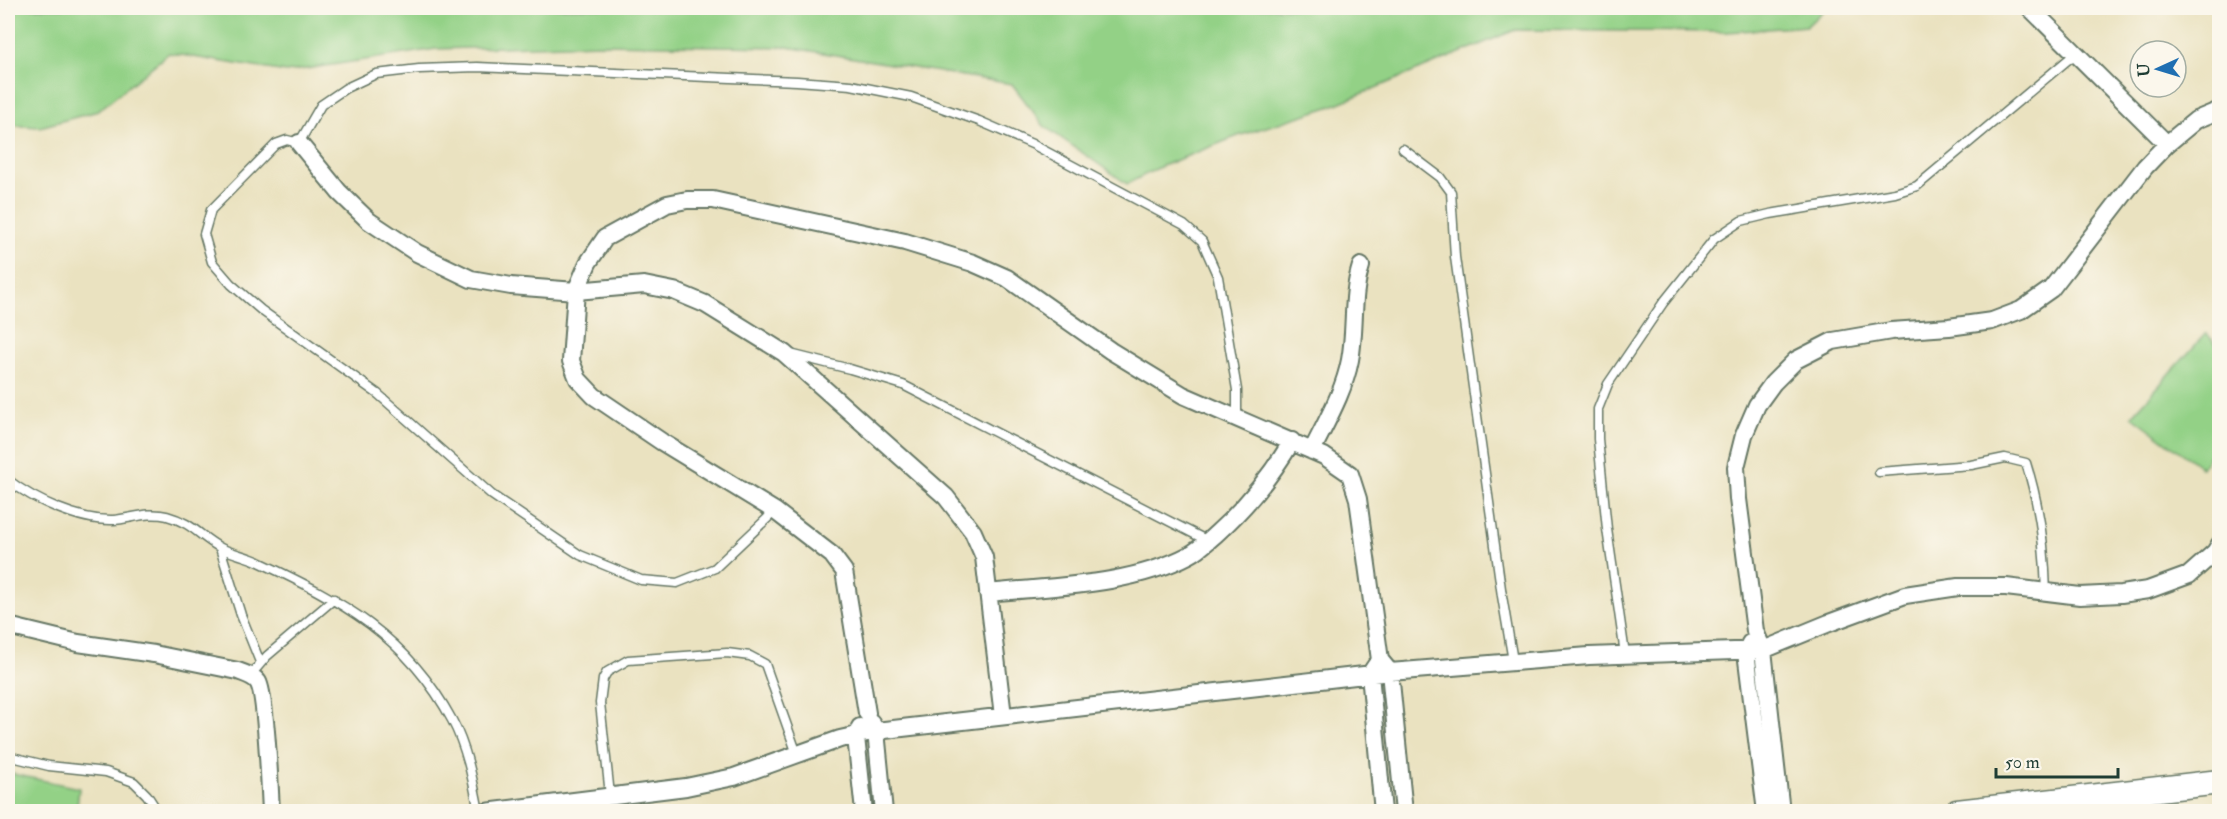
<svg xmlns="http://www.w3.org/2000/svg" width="2227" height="819" font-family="'IM FELL Double Pica',serif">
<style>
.green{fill:#93d186;stroke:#59875d;stroke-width:1.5}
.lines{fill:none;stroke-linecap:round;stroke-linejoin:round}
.lane-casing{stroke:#667765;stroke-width:11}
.street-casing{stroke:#667765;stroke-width:20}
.secondary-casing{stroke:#667765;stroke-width:27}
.lane{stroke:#fff;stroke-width:8}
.street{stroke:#fff;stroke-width:16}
.secondary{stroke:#fff;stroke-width:24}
</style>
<rect width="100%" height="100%" fill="#fbf7ec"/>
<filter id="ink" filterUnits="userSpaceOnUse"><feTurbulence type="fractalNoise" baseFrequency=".0167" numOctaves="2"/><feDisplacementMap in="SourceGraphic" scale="12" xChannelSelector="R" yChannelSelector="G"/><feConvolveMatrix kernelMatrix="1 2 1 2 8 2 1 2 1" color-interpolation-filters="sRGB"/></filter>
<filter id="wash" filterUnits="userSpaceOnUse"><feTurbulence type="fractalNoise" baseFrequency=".008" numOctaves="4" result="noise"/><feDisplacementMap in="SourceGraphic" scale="24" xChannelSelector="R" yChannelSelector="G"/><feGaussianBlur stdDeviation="1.35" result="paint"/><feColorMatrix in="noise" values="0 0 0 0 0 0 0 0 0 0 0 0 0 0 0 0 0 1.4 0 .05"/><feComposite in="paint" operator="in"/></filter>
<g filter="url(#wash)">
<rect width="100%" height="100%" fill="#eae2c0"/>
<path class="green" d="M8,8H1826L1807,26L1727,32L1515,30L1332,106L1238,136L1162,166L1127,184L1044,126L1012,84L787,47L601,44L436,49L286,72L169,53L98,111L40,127L8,125Z
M2206,333L2219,347V440L2202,468L2132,416Z
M8,773L79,788L77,808L8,811Z"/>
</g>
<g filter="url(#ink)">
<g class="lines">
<g class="lane-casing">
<path id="lane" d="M1403,149L1440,177L1451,192L1455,257L1502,596L1513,661
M790,354L850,369L903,385L1208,541
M1879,472L1971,465L2005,458L2026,463C2040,506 2045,549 2046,593
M8,480C34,500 79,521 113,520C131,519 148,511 167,516C193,523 200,537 221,548C233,554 247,556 259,562C342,601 407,636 452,720C467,748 473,781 479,812
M775,511L715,568L677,583L641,580L580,555L492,495L378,394L261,310L231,284L212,262L204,234L211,210L276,144L287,140L299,143L321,105L346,88L376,74L419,69L477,67L797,81L851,85L911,97L979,121L1032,144L1184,225L1202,241L1218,277L1237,390V418
M220,548L241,615L260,662
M1625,654L1607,529L1598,439V409L1608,384L1663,303L1714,239L1741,221L1770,214L1895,193L1917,186L2076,53
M250,676L267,656L334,599
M8,756L49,766L106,772L134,782L147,795L158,812
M610,795L600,703L603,679L607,672L628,660L727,653L750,656L765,664L797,754"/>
</g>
<g class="street-casing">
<path id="street" d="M2030,8L2167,144
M299,143L339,192L369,221L417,253L471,279L511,286L576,291L644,285L674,291L705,304L784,353L946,497L973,532L984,557L1003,716
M1312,451C1326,422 1344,392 1350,360C1356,329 1351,297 1361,266
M988,593C1053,586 1130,586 1189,555C1199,550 1208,541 1217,533C1247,506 1271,476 1292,441
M8,626L78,643L154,654L238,671C245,674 254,676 258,682C266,694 270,791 271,812
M1750,643L1746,652L1766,812
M1376,665L1370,674L1383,812
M867,713L844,571L832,555L775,511L662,442L594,396L578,379L571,361L576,291L588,263L605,238L667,204L687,200H713L905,242L973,263L1007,278L1111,351L1183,395L1324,456L1350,474L1358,499L1380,660L1390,672L1404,812
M871,722L876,731L884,812
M860,727L856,737L864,812
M486,812L686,787L734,777L840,739L876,731L1390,672L1589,656L1763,650L1829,623L1905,595L1958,587H2006L2080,596L2121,594L2148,590L2189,575L2215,552L2220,544
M1781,812L1763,650L1755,631L1738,499L1736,467L1744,435L1757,405L1773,383L1796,360L1833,341L1891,331L1949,327L1992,321L2021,310L2051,289L2145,167L2167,144L2196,120L2220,110"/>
</g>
<g class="secondary-casing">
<path id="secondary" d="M1957,812L2220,782"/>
</g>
<use href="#lane" class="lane"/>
<use href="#street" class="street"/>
<use href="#secondary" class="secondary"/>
</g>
</g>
<rect width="2227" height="819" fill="none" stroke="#fbf7ec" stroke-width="30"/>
<g transform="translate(2158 69) rotate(266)"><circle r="28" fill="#fbf7ec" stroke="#a3ada2" stroke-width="1.5"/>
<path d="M0-4.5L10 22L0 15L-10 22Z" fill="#1f6fb2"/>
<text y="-9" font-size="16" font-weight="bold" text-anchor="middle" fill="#1f3d34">U</text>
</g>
<path d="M1996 768v9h122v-9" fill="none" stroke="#1f3d34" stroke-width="3"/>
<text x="2005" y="768" font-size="18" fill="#1f3d34" stroke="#fbf7ec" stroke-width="4.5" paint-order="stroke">50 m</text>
</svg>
